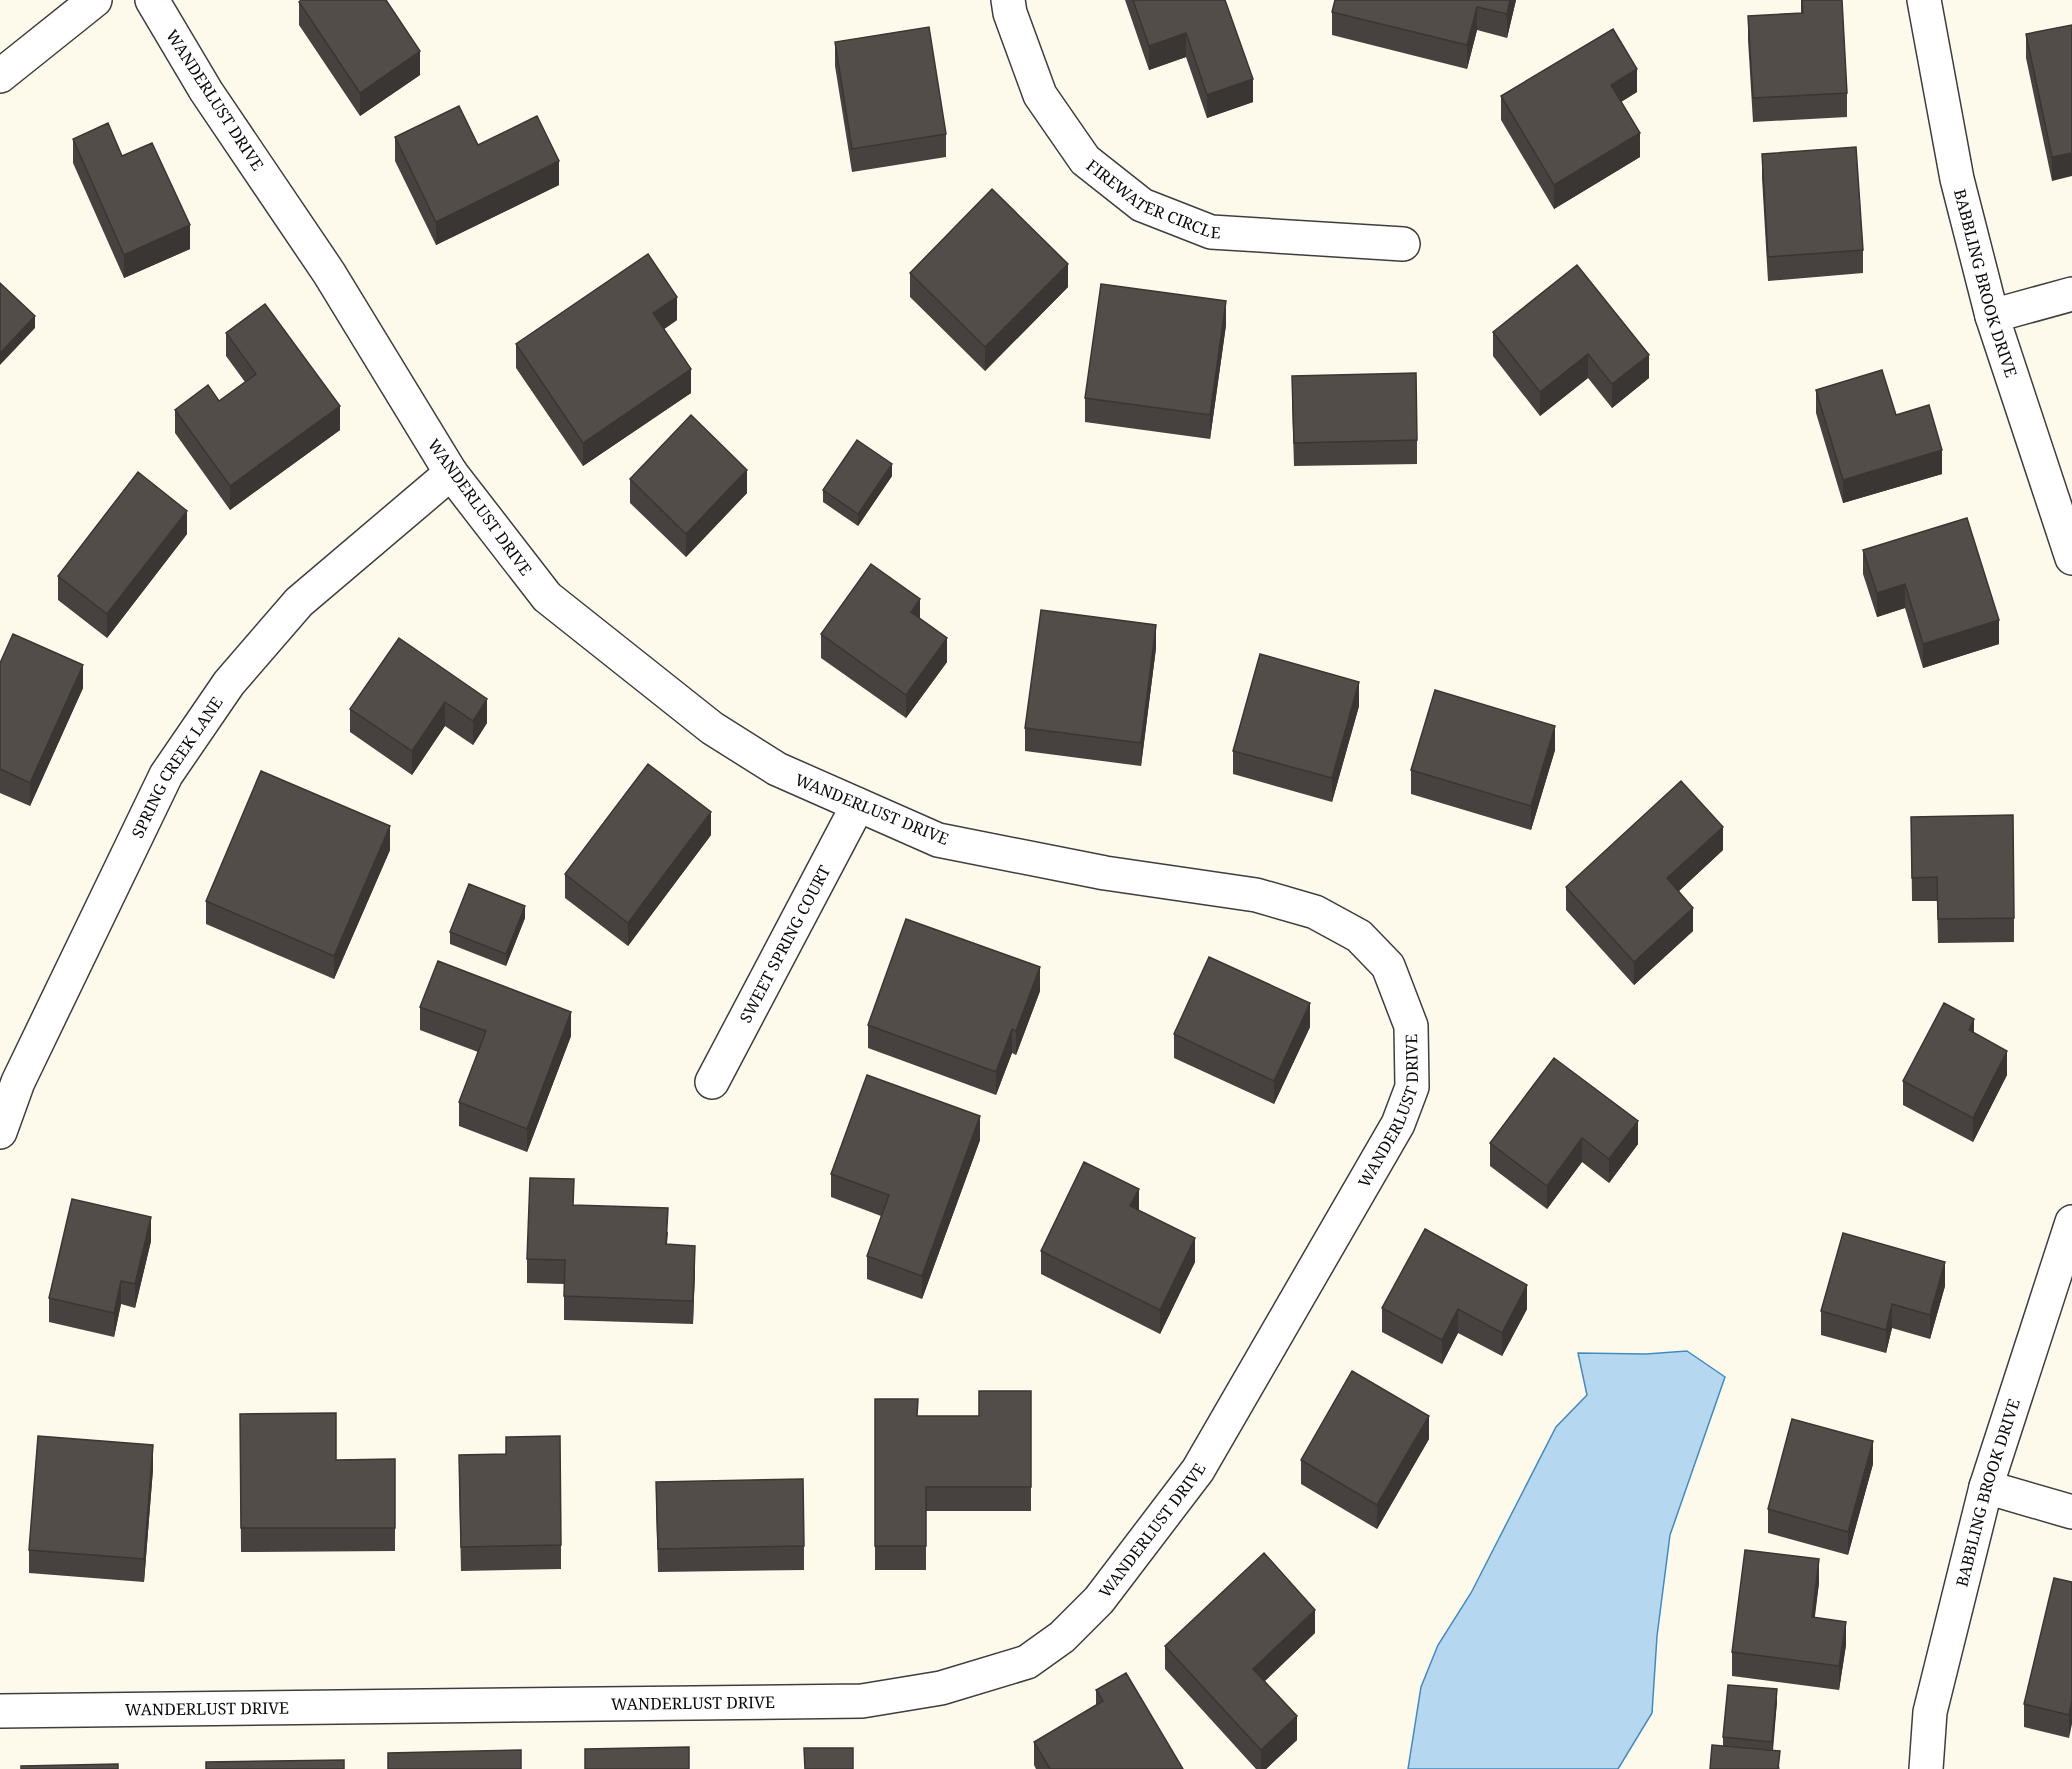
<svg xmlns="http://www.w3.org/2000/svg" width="2072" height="1769" font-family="'Noto Serif',serif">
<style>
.water{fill:#b5d8f0;stroke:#438abf;stroke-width:1.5}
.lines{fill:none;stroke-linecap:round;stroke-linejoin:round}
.minor-casing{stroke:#3e3e3e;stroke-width:36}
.minor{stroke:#fff;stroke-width:33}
.wall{fill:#47423f}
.shaded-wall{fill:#3a3633}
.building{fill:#534d49;stroke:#3a3633;stroke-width:1.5}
.labels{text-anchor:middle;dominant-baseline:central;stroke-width:6;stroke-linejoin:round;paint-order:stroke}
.street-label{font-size:16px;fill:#0b0b0b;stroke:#fff}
</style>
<rect width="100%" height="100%" fill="#fdfaec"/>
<path class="water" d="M1687,1351L1725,1377L1670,1535L1657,1636L1652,1713L1618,1769H1408L1421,1687L1438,1645L1471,1593L1556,1427L1587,1395L1578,1353L1646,1354Z"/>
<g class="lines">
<g class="minor-casing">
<g id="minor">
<path id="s1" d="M1008,0L1010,13L1040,95L1085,160L1142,205L1211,232L1403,244"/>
<path id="s2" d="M1924,0L1957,179L1992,316L2072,558"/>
<path d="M0,76L95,0"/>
<path d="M1992,316L2072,294"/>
<path id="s3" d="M712,1082L858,805"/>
<path id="s4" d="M0,1132L18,1082L166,775L229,683L299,602L451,473"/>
<path d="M1986,1487L2072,1512"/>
<path id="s5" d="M0,1711L862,1701L941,1688L1027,1662L1062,1637L1099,1600L1198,1470L1398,1124L1412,1087L1411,1026L1388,966L1359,936L1315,912L1256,895L1105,873L938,840L777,769L712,728L547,597L451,473L329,273L206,91L152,0"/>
<path id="s6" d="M1926,1769L1930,1712L1986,1487L2072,1222"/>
</g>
</g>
<use href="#minor" class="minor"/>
</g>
<path class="wall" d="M1125,0H1225L1253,102L1207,118L1186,57L1149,70Z
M1335,0H1516L1507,38L1477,30L1467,69L1332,35V12Z
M1801,0H1842L1847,93V117L1753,122L1748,40V16L1801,13Z
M299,2L420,75L360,116L299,25Z
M2072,25L2052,181L2026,58V34Z
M835,42L946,134V157L852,172L835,66Z
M1637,92L1621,102L1640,157L1554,209L1501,120V96Z
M395,137L478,145L559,185L436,245L395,161Z
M73,139L122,156L190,249L124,278L73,163Z
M1762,154L1863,250V273L1768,281L1762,178Z
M1577,265L1649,378L1612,408L1588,378L1540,416L1493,356V332Z
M910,273L1068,287L985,371L910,297Z
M677,320L664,329L691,393L583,466L516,368V344Z
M1226,325L1210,439L1085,422V398Z
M226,333L340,430L230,510L175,433V410L219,401L245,382L226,356Z
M1816,390L1942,474L1843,503L1816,413Z
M1292,399L1417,440V464L1294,466Z
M892,476L858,526L823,502V490Z
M630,479L747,493L686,557L630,503Z
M187,534L107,638L58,600V576Z
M1863,550L1999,644L1923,668L1905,608L1877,617L1863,574Z
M920,619L947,662L906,718L821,658V634Z
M399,638L487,723L473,745L445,726L412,775L350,732V709Z
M1156,648L1141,766L1025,751V728Z
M0,663L83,688L30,806L0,793Z
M1359,706L1332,802L1233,774V751Z
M1555,750L1531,830L1411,794V770Z
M1911,817L2014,918V942L1938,943L1937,901H1912Z
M711,835L628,946L565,898V874Z
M390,850L334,979L206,924V901Z
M1723,850L1679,891L1693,931L1634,985L1566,910V887Z
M525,918L506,966L450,944V932Z
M1040,991L1016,1055L1012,1053L996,1095L868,1048V1025Z
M420,1007L571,1036L527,1152L459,1126V1102L478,1052L420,1030Z
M1310,1027L1274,1104L1174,1058V1034Z
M1974,1033L2007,1075L1973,1142L1903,1105V1081Z
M1554,1058L1638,1144L1609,1183L1582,1162L1547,1209L1490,1166V1143Z
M980,1140L922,1299L867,1279V1256L881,1216L831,1197V1174Z
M574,1205L668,1232L667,1244L695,1269L693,1324L564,1320V1284L527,1283V1259Z
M1139,1210L1195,1262L1160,1334L1041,1274V1251Z
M151,1241L135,1308L121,1304L114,1337L49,1322V1298Z
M1945,1286L1930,1339L1892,1328L1886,1353L1821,1335V1311Z
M1382,1308L1527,1309L1502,1356L1458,1333L1442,1364L1382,1332Z
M1031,1391V1511H926V1570H875V1399L918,1416H979Z
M240,1414L336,1460L395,1459V1551L241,1552Z
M1429,1439L1377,1529L1301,1484V1460Z
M1873,1464L1848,1555L1768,1533V1509Z
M153,1469L144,1582L29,1573V1550Z
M459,1479L561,1545V1569L461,1571Z
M656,1505L804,1546V1570L658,1572Z
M2072,1582L2069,1738L2024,1727V1704Z
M1819,1583L1814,1618L1846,1645L1839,1690L1732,1676V1652Z
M1315,1633L1265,1681L1297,1740L1266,1769H1256L1165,1669V1646Z
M1096,1690L1183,1769H1036L1034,1765V1742L1096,1705Z
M1777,1701L1773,1751L1780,1769L1723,1746V1737Z"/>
<path class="shaded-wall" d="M1510,0H1516L1507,38V14Z
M1477,7V30L1467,69V45Z
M1186,33V57L1149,70V46Z
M420,51V75L360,116V93Z
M1637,69V92L1611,108V85Z
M1253,79V102L1207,118V95Z
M1640,133V157L1554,209V185Z
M2072,153V176L2052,181V157Z
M559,161V185L436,245V222Z
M190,225V249L124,278V255Z
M1068,264V287L985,371V347Z
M677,297V320L653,337V313Z
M1226,301V325L1210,439V415Z
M35,316V328L0,365V353Z
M1588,354V378L1540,416V392Z
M1649,355V378L1612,408V384Z
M691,369V393L583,466V443Z
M340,406V430L230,510V486Z
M1942,450V474L1843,503V480Z
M892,464V476L858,526V514Z
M747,470V493L686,557V534Z
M187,511V534L107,638V614Z
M1905,584V608L1877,617V593Z
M920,599V623L911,612Z
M1999,620V644L1923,668V644Z
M1156,625V648L1141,766V743Z
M947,638V662L906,718V695Z
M83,665V688L30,806V783Z
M1359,682V706L1332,802V778Z
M487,699V723L473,745V721Z
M445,702V726L412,775V751Z
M1555,726V750L1531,830V806Z
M711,812V835L628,946V923Z
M390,826V850L334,979V956Z
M1723,827V850L1667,902V878Z
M525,906V918L506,966V954Z
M1693,908V931L1634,985V962Z
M1040,967V991L1016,1055V1031Z
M1310,1003V1027L1274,1104V1081Z
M571,1012V1036L527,1152V1129Z
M1974,1019V1042L1969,1030Z
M1012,1029V1053L996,1095V1072Z
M2007,1051V1075L1973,1142V1118Z
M980,1116V1140L922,1299V1276Z
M1638,1121V1144L1609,1183V1159Z
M1582,1138V1162L1547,1209V1186Z
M1139,1189V1213L1130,1206Z
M151,1217V1241L135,1308V1284Z
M1195,1238V1262L1160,1334V1310Z
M695,1246V1269L693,1324V1301Z
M1945,1262V1286L1930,1339V1315Z
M121,1281V1304L114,1337V1313Z
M1527,1285V1309L1502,1356V1333Z
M1892,1304V1328L1886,1353V1330Z
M1458,1309V1333L1442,1364V1340Z
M1429,1416V1439L1377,1529V1505Z
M1873,1441V1464L1848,1555V1532Z
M153,1445V1469L144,1582V1559Z
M1819,1559V1583L1812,1641V1617Z
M1315,1610V1633L1253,1692V1669Z
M1846,1622V1645L1839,1690V1666Z
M1777,1689V1701L1772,1754V1742Z
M2072,1700V1724L2069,1738V1715Z
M1297,1716V1740L1266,1769H1261V1750Z"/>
<path class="building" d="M301,0H386L420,51L360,93L299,2Z
M1133,0H1225L1253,79L1207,95L1186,33L1149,46Z
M1335,0H1510L1507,14L1477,7L1467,45L1332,12Z
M1802,0H1842L1847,93L1753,98L1748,16L1803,13Z
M2072,25V153L2052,157L2026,34Z
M929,27L946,134L852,149L835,42Z
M1613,29L1637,69L1611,85L1640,133L1554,185L1501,96Z
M459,106L478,145L537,116L559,161L436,222L395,137Z
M108,123L122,156L152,143L190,225L124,255L73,139Z
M1856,147L1863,250L1768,257L1762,154Z
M992,189L1068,264L985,347L910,273Z
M648,254L677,297L653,313L691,369L583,443L516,344Z
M1577,265L1649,355L1612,384L1588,354L1540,392L1493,332Z
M0,283L35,316L0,353Z
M1101,284L1226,301L1210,415L1085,398Z
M265,304L340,406L230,486L175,410L208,385L219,401L256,374L226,333Z
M1882,370L1896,415L1929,405L1942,450L1843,480L1816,390Z
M1416,373L1417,440L1294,443L1292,376Z
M691,415L747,470L686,534L630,479Z
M857,440L892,464L858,514L823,490Z
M138,472L187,511L107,614L58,576Z
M1967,518L1999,620L1923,644L1905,584L1877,593L1863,550Z
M871,564L920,599L911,612L947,638L906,695L821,634Z
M1041,610L1156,625L1141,743L1025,728Z
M13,634L83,665L30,783L0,769V663Z
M399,638L487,699L473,721L445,702L412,751L350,709Z
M1260,654L1359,682L1332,778L1233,751Z
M1435,690L1555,726L1531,806L1411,770Z
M648,764L711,812L628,923L565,874Z
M261,771L390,826L334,956L206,901Z
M1681,781L1723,827L1667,878L1693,908L1634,962L1566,887Z
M2013,815L2014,918L1938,919L1937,877L1912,878L1911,817Z
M469,884L525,906L506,954L450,932Z
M906,919L1040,967L1016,1031L1012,1029L996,1072L868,1025Z
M1209,957L1310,1003L1274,1081L1174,1034Z
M438,961L571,1012L527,1129L459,1102L486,1031L420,1007Z
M1944,1003L1974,1019L1969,1030L2007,1051L1973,1118L1903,1081Z
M1554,1058L1638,1121L1609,1159L1582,1138L1547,1186L1490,1143Z
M867,1075L980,1116L922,1276L867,1256L889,1195L831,1174Z
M1084,1162L1139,1189L1130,1206L1195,1238L1160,1310L1041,1251Z
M530,1178L574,1179L573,1205L668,1208L666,1244L695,1246L693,1301L564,1296L565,1260L527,1259Z
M72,1199L151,1217L135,1284L121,1281L114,1313L49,1298Z
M1425,1229L1527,1285L1502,1333L1458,1309L1442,1340L1382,1308Z
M1843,1233L1945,1262L1930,1315L1892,1304L1886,1330L1821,1311Z
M1352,1371L1429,1416L1377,1505L1301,1460Z
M979,1391H1031V1487H926V1546H875V1399H918L917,1416H979Z
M336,1413V1460L395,1459V1528H241L240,1414Z
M1792,1419L1873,1441L1848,1532L1768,1509Z
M38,1436L153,1445L144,1559L29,1550Z
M560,1436L561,1545L461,1547L459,1455L506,1454V1437Z
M803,1479L804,1546L658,1549L656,1482Z
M1745,1550L1819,1559L1812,1617L1846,1622L1839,1666L1732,1652Z
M1264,1553L1315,1610L1253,1669L1297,1716L1261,1750L1165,1646Z
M2054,1578L2072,1582V1700L2069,1715L2024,1704Z
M1126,1673L1183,1769H1050L1034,1742L1103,1701L1096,1690Z
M1728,1685L1777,1689L1772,1742L1723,1737Z
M1712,1745L1780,1751L1778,1769H1710Z
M689,1747V1769H585V1749Z
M804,1748H853V1769H805Z
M521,1750V1769H388V1753Z
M344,1760V1769H206V1762Z
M118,1764V1769H21V1766Z"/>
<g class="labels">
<g class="street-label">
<text transform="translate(215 100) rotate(57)">WANDERLUST DRIVE</text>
<text stroke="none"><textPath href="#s1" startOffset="260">FIREWATER CIRCLE</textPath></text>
<text stroke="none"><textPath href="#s2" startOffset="290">BABBLING BROOK DRIVE</textPath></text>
<text transform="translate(480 507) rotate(54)">WANDERLUST DRIVE</text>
<text stroke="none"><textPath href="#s4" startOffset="406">SPRING CREEK LANE</textPath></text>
<text transform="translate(872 809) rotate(22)">WANDERLUST DRIVE</text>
<text stroke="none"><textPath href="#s3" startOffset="156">SWEET SPRING COURT</textPath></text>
<text stroke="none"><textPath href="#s5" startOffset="1701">WANDERLUST DRIVE</textPath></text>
<text stroke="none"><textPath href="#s6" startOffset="284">BABBLING BROOK DRIVE</textPath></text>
<text stroke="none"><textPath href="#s5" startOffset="1215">WANDERLUST DRIVE</textPath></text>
<text stroke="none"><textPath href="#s5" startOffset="693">WANDERLUST DRIVE</textPath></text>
<text stroke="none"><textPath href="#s5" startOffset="207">WANDERLUST DRIVE</textPath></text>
</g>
</g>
</svg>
